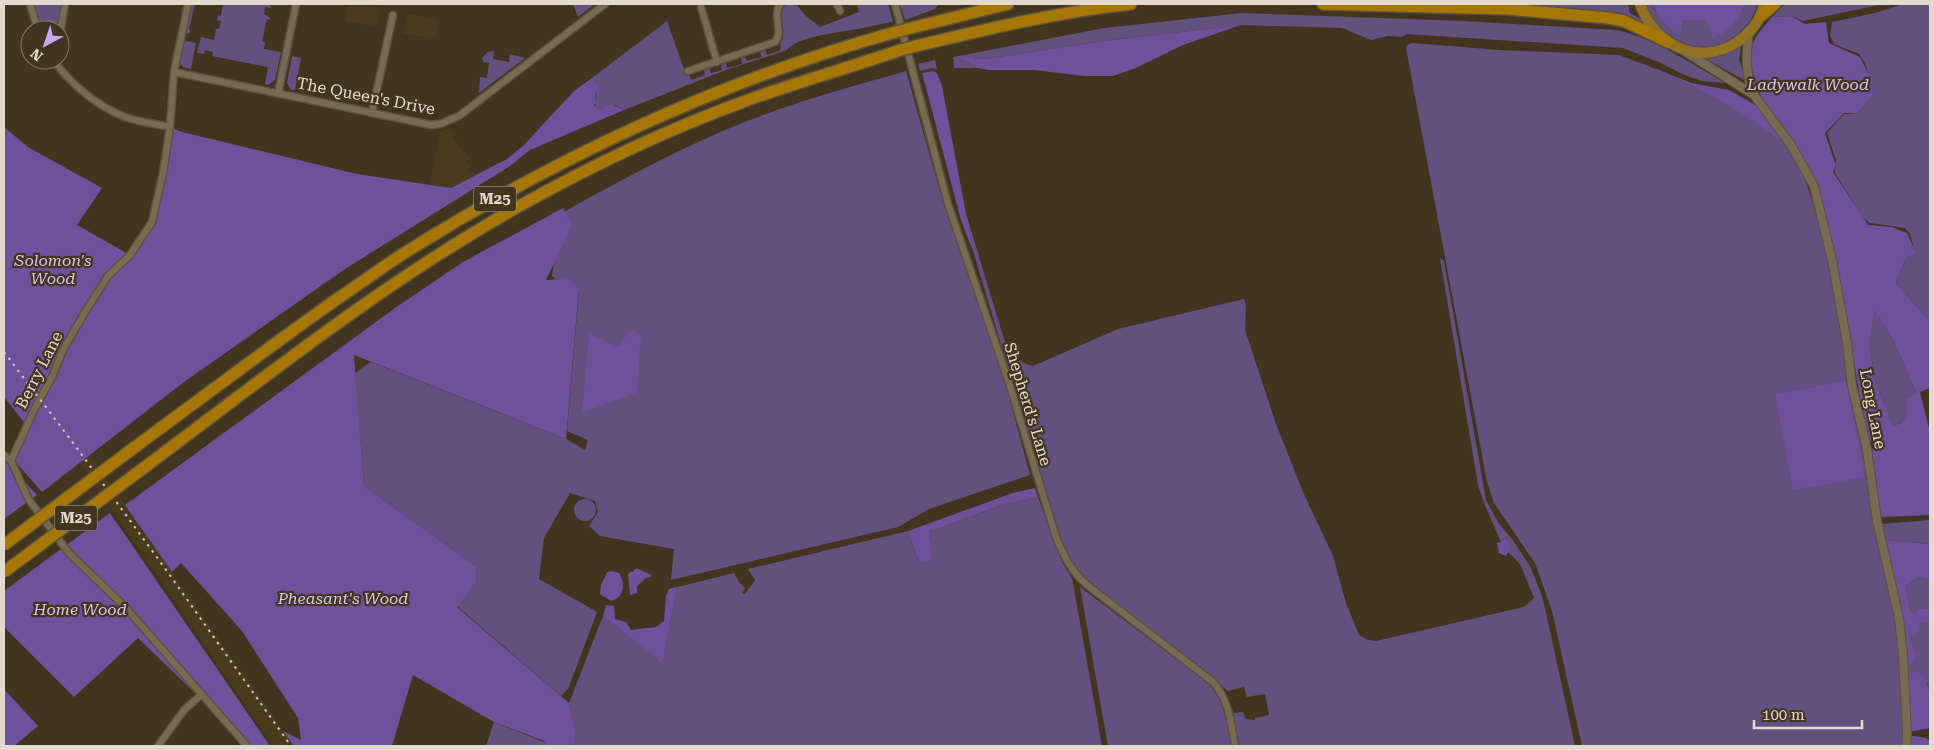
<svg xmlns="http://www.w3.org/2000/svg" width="1934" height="750" font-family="'Roboto Serif',serif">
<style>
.built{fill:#4b3b1e}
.green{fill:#62507e}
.forest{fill:#6f509a;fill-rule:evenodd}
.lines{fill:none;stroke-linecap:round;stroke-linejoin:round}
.minor-casing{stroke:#5c523e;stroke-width:9}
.tertiary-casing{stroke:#5c523e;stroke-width:10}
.primary-casing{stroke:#5c523e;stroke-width:12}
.motorway-casing{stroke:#5c523e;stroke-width:14}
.minor{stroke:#786a53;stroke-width:6}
.tertiary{stroke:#786a53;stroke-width:8}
.primary{stroke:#947225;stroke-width:10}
.motorway{stroke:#a67707;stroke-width:11}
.rail{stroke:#d1c9bb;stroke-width:2;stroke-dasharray:2.5 5;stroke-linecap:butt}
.motorway-bridge-casing{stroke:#5c523e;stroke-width:14;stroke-linecap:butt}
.motorway-bridge{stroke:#a67707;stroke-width:11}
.labels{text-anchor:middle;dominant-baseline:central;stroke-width:4.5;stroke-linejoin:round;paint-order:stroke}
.shield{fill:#423520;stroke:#b2a899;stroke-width:1}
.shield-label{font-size:15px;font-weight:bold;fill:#e2dacd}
.park-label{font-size:16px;font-style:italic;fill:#d5c6f0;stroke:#423520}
.street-label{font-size:16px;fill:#e2dacd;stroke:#423520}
</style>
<rect width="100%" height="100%" fill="#423520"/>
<path class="built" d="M346,4H358L381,8L377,27L346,21L344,15Z
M407,14L434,19V21L439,22L437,35L428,37L403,33Z
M450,128L455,141L470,159L466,162L470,164L469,170L478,174L451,188L430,184L440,131Z
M4,340L77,436L294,746H273L66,442Z"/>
<path class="green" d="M30,4H65L60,30H38Z
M190,4H195L189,29L191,32L187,34L185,31Z
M223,4H271V8L265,7L264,14L270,18V20L267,19L262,41L265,42L264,49L281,52L275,80L268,85L265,84L268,67L212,56L213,52L205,50L204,54L197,53L201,37L214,40L216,29H219L221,21L217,20L218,15L221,16Z
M573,4H595L578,17Z
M786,4H796L805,15L820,27L859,12L857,4H888L893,22C881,23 870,27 858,29C842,32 797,36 787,50L726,70L624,110L615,105L600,112C592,105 597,99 596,91C595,87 593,82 592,78L667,21L686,75H689L691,80L705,75L704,70L709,68L711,73L722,70L721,65L726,63L727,68L742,64L741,58L745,57L747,61L762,57L760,52L765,50L767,55L781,50C779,43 783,42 783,35C785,24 777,14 786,4Z
M900,4H939L935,9L905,20Z
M1430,4H1628L1630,13L1641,19L1643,24Z
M1645,4H1653L1655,10L1680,34L1683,20H1706L1742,12L1745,4H1757C1752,29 1725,49 1699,48C1686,48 1670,40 1660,31C1653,24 1648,13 1645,4Z
M1785,4H1884L1803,21L1791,16L1772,17Z
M1903,4H1930V321L1896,283L1906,258L1915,253L1910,234L1905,228L1870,223L1863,218L1835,173L1836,160L1827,133L1844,114L1858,113L1874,94L1865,63L1859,54L1834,44L1830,35L1832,22L1875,13Z
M1242,13L1464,21L1617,30C1655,39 1691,63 1725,83L1701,81L1680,73L1661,63L1623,48L1406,34L1402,37L1388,36L1371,40L1342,28L1242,25L1104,41L984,59L958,57L978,68H954L953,57L1104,28Z
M183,40L196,43L191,69L183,67L180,64Z
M1413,43L1499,50L1619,55L1667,73L1734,107L1768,130L1788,147L1803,173L1813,203L1828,258L1870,474L1896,619L1902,689L1904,746H1582L1552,611L1535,563L1494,503L1487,482L1406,48L1408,44Z
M1741,46L1739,59L1746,81L1704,58L1716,57Z
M494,51L493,59L509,62L510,54L525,58L479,93L480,77L487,78L489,63L483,62L482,58L488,52Z
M292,56L301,58L295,90H291L287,83Z
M935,60L937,69L932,68L920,71L918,64Z
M906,71L940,192L1006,386L1030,475L929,509L898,527L671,580L674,549L600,536L589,526L598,512L595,501L570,493L544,538L539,579L597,612L568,689L561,696L457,606L477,581L476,566L364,486L355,373L371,362L566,439L585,450L588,440L567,431L579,290L566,289L552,276L560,214C621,180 685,145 750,120C801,100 854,86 906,71Z
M965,210L1003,336C1009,352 1016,362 1033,366L1118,329L1244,299L1246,305L1245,330L1276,424L1303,492L1333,556L1346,603L1359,635L1368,640L1376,641L1524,607L1534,598L1520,564L1503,547L1483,500L1478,485L1440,258L1444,261L1486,500L1498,522L1514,542L1531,568L1543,599L1575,746H1239L1233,713L1243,712L1246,719L1255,720V718L1269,715L1265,694L1247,697L1244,687L1228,691L1094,587L1077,571L1066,554L1044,486L973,251Z
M1875,310L1893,340L1916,393L1907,398V416L1901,423L1893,426L1876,383L1869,344Z
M1038,497L1062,562L1072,578L1102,746H574L576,735L569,703L603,616L663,662L677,587L734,573L739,582L745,588L742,593L745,594L755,580L748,569L908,531L919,563L931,560L929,532L1002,505Z
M574 510a11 11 0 1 1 22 0a11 11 0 1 1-22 0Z
M1930,520V544L1884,540L1881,524Z
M1918,577L1930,580V614L1929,609L1919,608L1915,613H1911L1906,587Z
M1080,587L1208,683C1224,701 1227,723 1233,746H1108Z
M1920,622L1930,624V696L1928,684L1906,673L1915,651L1910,636Z
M494,722L544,742L545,746H486Z"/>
<path class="forest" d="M1653,4H1745C1740,18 1728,32 1713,39L1706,20H1683L1680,35C1667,28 1658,18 1653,4Z
M1791,16L1805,24L1826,22L1829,43L1860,57L1869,75L1874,94L1858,113H1844L1825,133L1836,166L1833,172L1868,225L1891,227L1907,233L1916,253L1906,258L1896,283L1930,321V388L1920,392L1930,432V515L1881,517L1872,451L1875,440L1870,441L1866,435L1851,343L1816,186L1762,100L1750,64L1752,45L1757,35L1772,17ZM1875,311L1893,340L1916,393L1907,398V416L1901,423L1893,426L1876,383L1869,344Z
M1241,25L1183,45L1136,68L1113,76H1084L1034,70H988L978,68L956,56L984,59L1104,41Z
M933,71L937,73L942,86L973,251L961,220L922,73Z
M1667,73L1691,83L1729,90L1762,109L1788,147C1749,114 1712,96 1667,73Z
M592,78L599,88L595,94L596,103L594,105L600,111C608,102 615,105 624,110L530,150L510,166L345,269L184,382L42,492L12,458L27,426L4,397V127L28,147L102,188L77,225L130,255L152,222L161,196L172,128L182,132L357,174L451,188L507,159L524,145L574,91Z
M563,208L572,225L546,280L569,279L579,288L566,439L354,355L364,486L476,566L477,581L457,607L569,703L576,735L574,746H545L544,741L494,722L413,675L392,746H294L283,731L301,740L298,718L242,631L181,563L172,572L125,505L395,308L463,262Z
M631,329L641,335L637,392L582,413L589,333L618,347Z
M1846,381L1865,477L1793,490L1775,394Z
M6,461L37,495L4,519V465Z
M1035,488L1038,497L1002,505L929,532L932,560L919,563L908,531L1013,493Z
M110,513L270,746H250L138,638L74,697L4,627V591Z
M1506,540L1511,548L1506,556L1499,553L1497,543Z
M1884,540L1930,544V580L1918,577L1906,587L1911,613H1915L1919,608L1929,609L1930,624L1920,622L1918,631L1910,636L1915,651V661L1906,669Z
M636,568L651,575V577L646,578L637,586V593L630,595L628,574L630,572H633Z
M612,571L619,573C626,584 624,598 611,601L600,594L601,585L607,572Z
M677,587L663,663L603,616L606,605L614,606L615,619L626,622L631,630L656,627L664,621L666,596L669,589Z
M1918,672C1934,682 1930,710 1930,728L1909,732L1906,673Z
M4,689L38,726L14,746H4Z
M1908,735L1926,738L1930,741V746H1907Z"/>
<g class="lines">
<g class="minor-casing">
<path id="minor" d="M30,4L38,30
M837,4L840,11
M895,4L948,204L1010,386L1056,537C1064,556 1071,571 1087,585L1213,682C1229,700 1231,723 1235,746
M701,7L717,62
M60,34L65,4
M53,60C72,85 95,105 125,117C139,122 156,124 170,127
M688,71L775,42C784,31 772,16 780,4
M174,72L431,125L440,124L459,116L605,4
M278,94L296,4
M372,113L393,15
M4,455L11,461L29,500L69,553L126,608L247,746
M11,461L35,408L53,375L63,350L85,312L108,276L130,255L152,222L163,173L170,127L174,72L188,4
M158,746L184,710L202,694"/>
</g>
<g class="tertiary-casing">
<path id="tertiary" d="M1749,32C1746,55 1745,74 1754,95L1791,145L1814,186L1832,260L1847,343L1852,386L1867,449L1877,521L1899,618L1903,655L1907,734L1906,746
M1684,51L1754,95"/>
</g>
<g class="primary-casing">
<path id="primary" d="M1640,4C1656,49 1706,70 1745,36C1755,27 1762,17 1764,4"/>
</g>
<g class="motorway-casing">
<path id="motorway" d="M1323,4L1508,9L1608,18L1624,21L1668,42
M1761,16L1775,4
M911,28L1008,4
M916,46C987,29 1058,12 1131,4
M135,447C203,397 269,347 337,299C360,284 382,267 406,252C559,156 722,80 896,32
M149,464C270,373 390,278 523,204C593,165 674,127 748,100C799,82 850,67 901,50"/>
</g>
<use href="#minor" class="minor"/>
<use href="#tertiary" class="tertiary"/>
<use href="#primary" class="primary"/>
<use href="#motorway" class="motorway"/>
<path class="rail" d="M4,352L71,440L164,567L291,746"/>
<g class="motorway-bridge-casing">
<path id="motorway-bridge" d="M896,32L911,28
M901,50L916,46
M4,545L135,447
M4,572L149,464"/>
</g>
<use href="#motorway-bridge" class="motorway-bridge"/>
</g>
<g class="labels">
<g class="shield">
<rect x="474" y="186.5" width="42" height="25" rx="4"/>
<rect x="55" y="505.5" width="42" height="25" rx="4"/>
</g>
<g class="shield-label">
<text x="495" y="199">M25</text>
<text x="76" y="518">M25</text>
</g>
<g class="park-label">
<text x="1808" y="84">Ladywalk Wood</text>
<text x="53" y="260">Solomon's<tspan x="53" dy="18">Wood</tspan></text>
<text x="343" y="598">Pheasant's Wood</text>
<text x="80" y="609">Home Wood</text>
</g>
<g class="street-label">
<text transform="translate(366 96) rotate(11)">The Queen's Drive</text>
<text transform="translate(39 370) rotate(-63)">Berry Lane</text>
<text transform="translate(1028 404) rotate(73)">Shepherd's Lane</text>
<text transform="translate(1873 409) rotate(79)">Long Lane</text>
</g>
</g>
<rect width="1934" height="750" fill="none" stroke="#e2dacd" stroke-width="10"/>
<g transform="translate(45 45) rotate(220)"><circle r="24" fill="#423520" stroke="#827765"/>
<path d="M0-4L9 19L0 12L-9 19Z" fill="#c4a7f1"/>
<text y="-8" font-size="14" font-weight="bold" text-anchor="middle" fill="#e2dacd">N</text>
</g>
<path d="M1754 720v8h108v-8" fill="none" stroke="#e2dacd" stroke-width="2.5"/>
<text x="1762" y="720" font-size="15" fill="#e2dacd" stroke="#423520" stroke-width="4" paint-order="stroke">100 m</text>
</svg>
